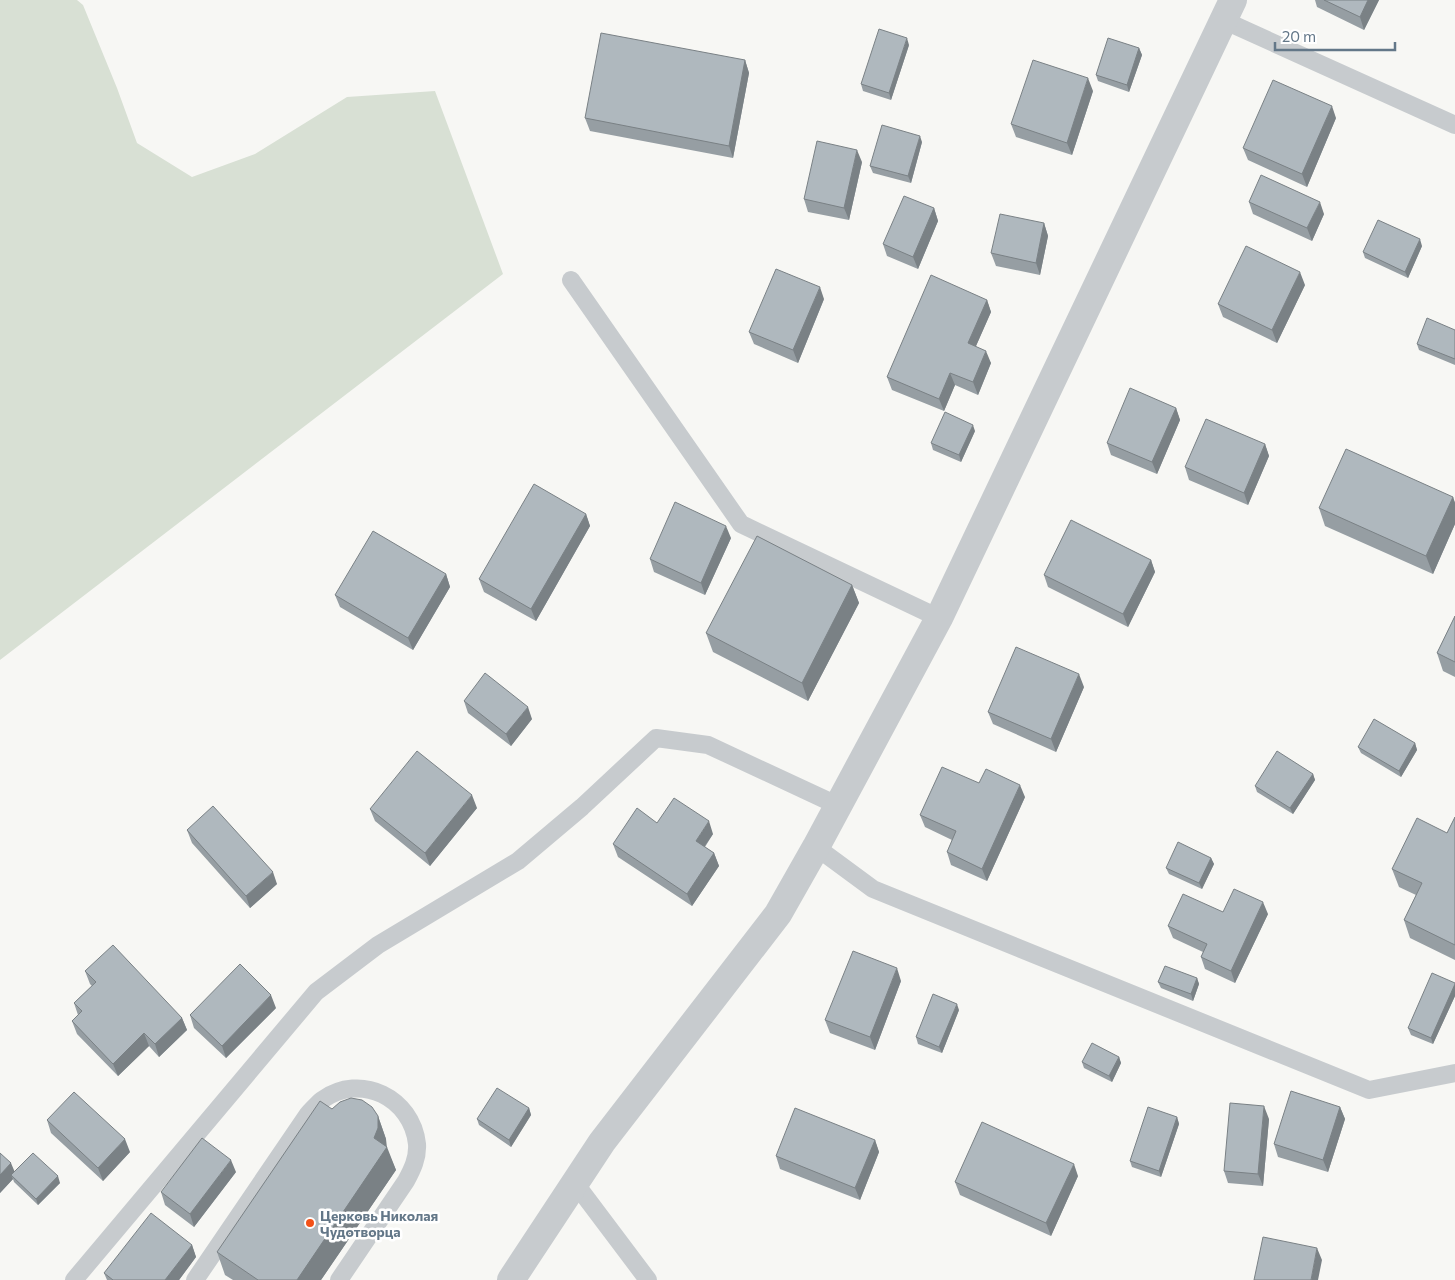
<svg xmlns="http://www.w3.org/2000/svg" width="1455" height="1280" font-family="Commissioner,sans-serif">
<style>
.green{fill:#d8e0d4}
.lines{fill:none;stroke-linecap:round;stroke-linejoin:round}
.lane{stroke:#c7cbce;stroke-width:18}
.street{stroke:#c7cbce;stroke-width:28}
.wall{fill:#969ea3}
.shaded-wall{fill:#7a8185}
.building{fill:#afb8be;stroke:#7a8185}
.poi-dot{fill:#f35118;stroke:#fff;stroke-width:2}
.labels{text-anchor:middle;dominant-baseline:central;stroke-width:5;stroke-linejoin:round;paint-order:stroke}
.poi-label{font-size:14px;font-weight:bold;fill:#637788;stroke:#fff;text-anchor:start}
</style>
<rect width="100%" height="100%" fill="#f7f7f4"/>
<path class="green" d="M0,0H77L83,5L117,88L137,143L192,177L255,154L347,97L435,91L503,274L0,660Z"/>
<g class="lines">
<path class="lane" d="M1223,20L1455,125
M571,280L741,524L939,618
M816,847L873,889L1369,1090L1455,1073
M575,1183L648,1280
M74,1280L316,992L378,945L518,861L582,807L656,738L708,745L839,806
M195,1280L308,1114C312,1110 317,1104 322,1100C361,1072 412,1098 417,1144C418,1158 412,1170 406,1181L339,1280"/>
<path class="street" d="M511,1280L602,1142L778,914L816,847L939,618L1233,0"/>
</g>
<path class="wall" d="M1315,0H1379L1364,30L1317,7Z
M909,45L891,100L863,91L861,84Z
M1139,48L1142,55L1129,92L1098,81L1096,75Z
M745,60L749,73L733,158L590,131L585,118Z
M1093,91L1072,155L1016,137L1011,124Z
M1336,118L1307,187L1248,160L1243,148Z
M922,142L911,183L873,173L870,166Z
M862,162L849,220L808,212L804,199Z
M1249,202L1324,214L1312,241L1253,214Z
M934,208L938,221L918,269L887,256L883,244Z
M1044,223L1048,236L1040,275L996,266L991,253Z
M1422,246L1408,278L1365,258L1363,252Z
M1305,285L1277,343L1223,317L1218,304Z
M824,299L798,363L754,344L749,332Z
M987,300L991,312L976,346L991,363L978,395L955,385L944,411L892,390L887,377Z
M1455,330V365L1419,350L1417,344Z
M1176,408L1180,420L1157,474L1111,455L1107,443Z
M975,431L961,462L933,450L931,443Z
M1265,444L1269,456L1248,505L1189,480L1185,467Z
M1453,497L1455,503V524L1433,574L1325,526L1319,508Z
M586,514L590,526L536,621L484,592L479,579Z
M731,538L705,595L654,572L650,559Z
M1151,560L1155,572L1128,627L1048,587L1044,575Z
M446,574L450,587L413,650L340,607L335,595Z
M852,585L859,603L808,701L713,652L706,633Z
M1455,616V677L1443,671L1437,653Z
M1084,687L1056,752L993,724L988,712Z
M464,701L532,719L511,746L468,713Z
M1415,743L1417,750L1401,777L1361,753L1358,747Z
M1313,774L1315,780L1293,814L1257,792L1255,786Z
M979,783L1025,797L987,881L951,865L947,852L952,840L925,827L920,815Z
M477,808L430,866L375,821L370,809Z
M1455,817V960L1410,938L1404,920L1416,895L1399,887L1392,869L1447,833Z
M187,830L277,884L250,908L192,843Z
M713,834L705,847L714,853L719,866L692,906L618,857L613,844Z
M1211,858L1214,864L1202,889L1169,874L1166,868Z
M1223,912L1268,914L1235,983L1205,969L1201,957L1203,952L1173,938L1168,926Z
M85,971L182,1018L187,1030L159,1057L149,1046L118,1076L77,1034L72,1021L78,1015L74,1003L92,986L90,984Z
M1197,978L1199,984L1193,1001L1161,988L1158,982Z
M901,981L875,1050L830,1033L825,1020Z
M1455,983V996L1433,1044L1411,1035L1408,1028Z
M276,1008L226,1058L194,1028L190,1015Z
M959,1010L942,1053L918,1044L916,1037Z
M1119,1057L1121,1063L1112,1082L1084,1068L1082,1062Z
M1340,1107L1345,1119L1328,1172L1278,1157L1274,1144Z
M529,1108L531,1115L511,1147L479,1125L477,1119Z
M332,1109L378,1116L386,1139V1147L396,1170L321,1280H233L225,1275L217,1252Z
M1177,1117L1179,1124L1161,1177L1132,1167L1130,1161Z
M1269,1119L1263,1186L1228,1183L1224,1171Z
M47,1120L130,1152L103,1181L51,1133Z
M875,1140L879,1152L860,1200L780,1169L776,1156Z
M0,1153L15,1172L60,1183L38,1205L14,1182L13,1179L0,1193Z
M236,1172L194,1227L165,1205L161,1192Z
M1078,1176L1051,1236L960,1195L955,1182Z
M192,1245L196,1257L179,1280H107L104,1273Z"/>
<path class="shaded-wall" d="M1368,0H1379L1364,30L1360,17Z
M907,38L909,45L891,100L889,93Z
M1139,48L1142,55L1129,92L1127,85Z
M745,60L749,73L733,158L729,146Z
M1088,78L1093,91L1072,155L1067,143Z
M1332,106L1336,118L1307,187L1302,174Z
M920,136L922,142L911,183L908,176Z
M857,150L862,162L849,220L844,208Z
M1320,202L1324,214L1312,241L1307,228Z
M934,208L938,221L918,269L913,257Z
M1044,223L1048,236L1040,275L1036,263Z
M1420,239L1422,246L1408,278L1405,272Z
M1300,272L1305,285L1277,343L1272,330Z
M820,287L824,299L798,363L793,350Z
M987,300L991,312L972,355L968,343Z
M986,351L991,363L978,395L973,382Z
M950,373L955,385L944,411L939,399Z
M1176,408L1180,420L1157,474L1152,462Z
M973,425L975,431L961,462L959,455Z
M1265,444L1269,456L1248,505L1244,493Z
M1453,497L1455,503V524L1433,574L1426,556Z
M586,514L590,526L536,621L531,609Z
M726,526L731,538L705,595L701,583Z
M1151,560L1155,572L1128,627L1123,614Z
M446,574L450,587L413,650L408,638Z
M852,585L859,603L808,701L802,683Z
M1079,674L1084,687L1056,752L1051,739Z
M528,707L532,719L511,746L506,734Z
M1415,743L1417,750L1401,777L1399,771Z
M1313,774L1315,780L1293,814L1290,808Z
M1020,785L1025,797L987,881L982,869Z
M472,795L477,808L430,866L425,853Z
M709,821L713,834L700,853L696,841Z
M714,853L719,866L692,906L687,894Z
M1211,858L1214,864L1202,889L1199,883Z
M273,872L277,884L250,908L246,896Z
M1263,902L1268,914L1235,983L1231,971Z
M897,968L901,981L875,1050L870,1037Z
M1197,978L1199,984L1193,1001L1191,994Z
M1455,984V996L1433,1044L1431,1038Z
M271,995L276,1008L226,1058L222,1046Z
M957,1004L959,1010L942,1053L939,1047Z
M182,1018L187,1030L159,1057L155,1044Z
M144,1033L149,1046L118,1076L113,1064Z
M1119,1057L1121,1063L1112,1082L1109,1076Z
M1264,1106L1269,1119L1263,1186L1258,1174Z
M1340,1107L1345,1119L1328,1172L1323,1160Z
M529,1108L531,1115L511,1147L509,1140Z
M378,1116L386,1139L387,1148V1147L396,1170L321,1280H297L374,1138Z
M1177,1117L1179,1124L1161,1177L1159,1171Z
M125,1139L130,1152L103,1181L98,1168Z
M875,1140L879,1152L860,1200L855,1188Z
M231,1160L236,1172L194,1227L190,1214Z
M11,1163L16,1175H11L13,1179L0,1193V1175Z
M1074,1164L1078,1176L1051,1236L1046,1223Z
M58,1176L60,1183L38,1205L36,1199Z
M192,1245L196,1257L179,1280H165Z
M1317,1248L1322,1260L1318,1280H1311Z"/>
<path class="building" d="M1324,0H1368L1360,17Z
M879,29L907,38L889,93L861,84Z
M601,33L745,60L729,146L585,118Z
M1108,38L1139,48L1127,85L1096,75Z
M1033,60L1088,78L1067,143L1011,124Z
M1273,80L1332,106L1302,174L1243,148Z
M882,125L920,136L908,176L870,166Z
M817,141L857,150L844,208L804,199Z
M1261,175L1320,202L1307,228L1249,202Z
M904,196L934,208L913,257L883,244Z
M1000,214L1044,223L1036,263L991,253Z
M1378,220L1420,239L1405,272L1363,252Z
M1246,246L1300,272L1272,330L1218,304Z
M776,269L820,287L793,350L749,332Z
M931,275L987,300L968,343L986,351L973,382L950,373L939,399L887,377Z
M1427,318L1455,330V359L1417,344Z
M1130,388L1176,408L1152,462L1107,443Z
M945,412L973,425L959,455L931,443Z
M1206,419L1265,444L1244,493L1185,467Z
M1346,449L1453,497L1426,556L1319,508Z
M534,484L586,514L531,609L479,579Z
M675,502L726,526L701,583L650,559Z
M1071,520L1151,560L1123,614L1044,575Z
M373,531L446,574L408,638L335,595Z
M757,536L852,585L802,683L706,633Z
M1455,616V662L1437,653Z
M1016,647L1079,674L1051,739L988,712Z
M485,673L528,707L506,734L464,701Z
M1374,719L1415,743L1399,771L1358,747Z
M417,751L472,795L425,853L370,809Z
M1277,751L1313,774L1290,808L1255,786Z
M942,767L979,783L986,769L1020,785L982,869L947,852L956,831L920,815Z
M674,798L709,821L696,841L714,853L687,894L613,844L637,808L657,823Z
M213,806L273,872L246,896L187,830Z
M1455,817V945L1404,920L1422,883L1392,869L1417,818L1447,833Z
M1178,842L1211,858L1199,883L1166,868Z
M1234,889L1263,902L1231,971L1201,957L1207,944L1168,926L1183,894L1223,912Z
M113,945L182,1018L155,1044L144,1033L113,1064L72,1021L82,1011L74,1003L96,982L85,971Z
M853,951L897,968L870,1037L825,1020Z
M240,964L271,995L222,1046L190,1015Z
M1165,966L1197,978L1191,994L1158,982Z
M1432,973L1455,983V984L1431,1038L1408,1028Z
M933,994L957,1004L939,1047L916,1037Z
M1092,1043L1119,1057L1109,1076L1082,1062Z
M497,1088L529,1108L509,1140L477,1119Z
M1291,1091L1340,1107L1323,1160L1274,1144Z
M74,1092L125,1139L98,1168L47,1120Z
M351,1098L362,1100L372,1107L378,1116V1128L374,1138L387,1147L297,1280H258L217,1252L320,1101L332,1109L340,1102Z
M1230,1103L1264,1106L1258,1174L1224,1171Z
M1148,1107L1177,1117L1159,1171L1130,1161Z
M795,1108L875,1140L855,1188L776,1156Z
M982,1122L1074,1164L1046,1223L955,1182Z
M202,1138L231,1160L190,1214L161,1192Z
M0,1153L11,1163L0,1175Z
M33,1153L58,1176L36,1199L11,1175Z
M151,1213L192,1245L165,1280H113L104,1273Z
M1263,1237L1317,1248L1311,1280H1254Z"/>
<circle class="poi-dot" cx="310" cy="1223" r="5"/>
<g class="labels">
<g class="poi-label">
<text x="320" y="1215">Церковь Николая<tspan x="320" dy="16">Чудотворца</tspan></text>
</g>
</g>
<path d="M1275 42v8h120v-8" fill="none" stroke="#637788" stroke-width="2.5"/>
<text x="1282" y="42" font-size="15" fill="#637788" stroke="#ffffff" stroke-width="4" paint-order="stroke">20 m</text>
</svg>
